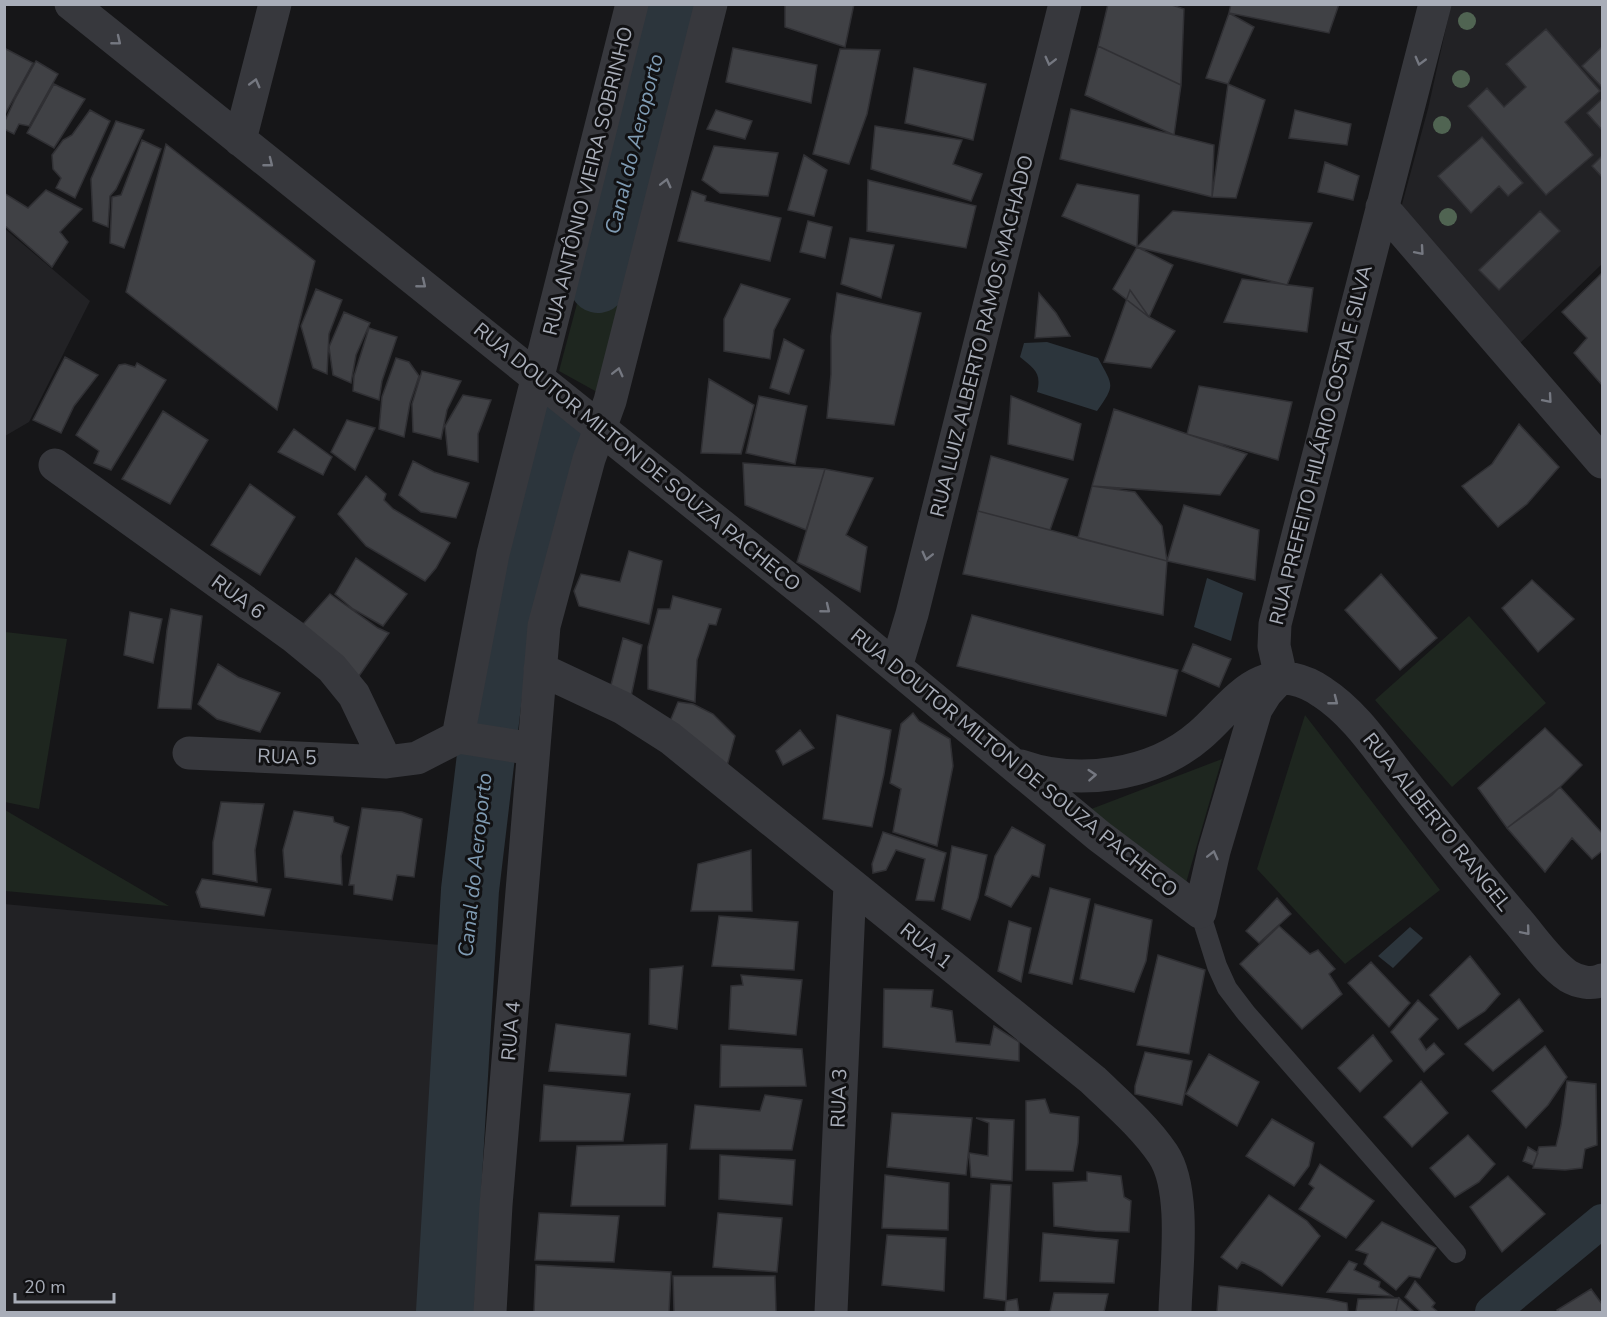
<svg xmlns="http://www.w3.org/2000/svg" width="1607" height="1317" font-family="'Nunito Sans',sans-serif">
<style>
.built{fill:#222225}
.green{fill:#1e261f}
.water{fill:#2c353c}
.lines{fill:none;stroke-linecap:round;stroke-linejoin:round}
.canal{stroke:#2c353c;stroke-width:34}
.river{stroke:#2c353c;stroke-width:58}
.building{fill:#404145;stroke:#303034;stroke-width:1.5}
.lane{stroke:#37383d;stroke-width:20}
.street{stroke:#37383d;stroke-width:33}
.tree{fill:#506452}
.oneway{stroke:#757881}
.labels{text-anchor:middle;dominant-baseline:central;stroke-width:6;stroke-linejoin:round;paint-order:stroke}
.street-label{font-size:20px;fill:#a8adb8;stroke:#111113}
.water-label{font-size:21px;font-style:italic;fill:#7f9bb3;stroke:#111113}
</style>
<rect width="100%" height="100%" fill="#161618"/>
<path class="built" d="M1451,5H1602V264L1516,347L1401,208L1428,109Z
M4,228L90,301L29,422L5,436Z
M4,904L483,949L467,1312H5Z"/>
<path class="green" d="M582,285L627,296L597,392L559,371Z
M544,405L577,432L545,564L505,550Z
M1469,616L1546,703L1452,787L1375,700Z
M5,632L67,639L39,809L5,802Z
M1305,715L1440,890L1345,964L1257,869Z
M1222,759L1186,883L1086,811Z
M5,810L169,906L5,891Z"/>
<path class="water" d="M1047,342L1098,358C1113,386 1116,384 1097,411L1037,392C1042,372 1034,369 1020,357L1024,343Z
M1207,578L1243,593L1231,641L1194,627Z
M1410,927L1423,938L1393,968L1378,956Z"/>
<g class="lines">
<path class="canal" d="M1492,1312L1602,1221"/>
<path class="river" d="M598,284L669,4
M445,1312L470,890L494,688L561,427"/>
</g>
<path class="building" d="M785,4H854L845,47L785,27Z
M1108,4H1169L1184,9L1181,85L1098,46Z
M1231,4H1339L1329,33L1229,13Z
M1229,13L1254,27L1228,84L1206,78Z
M1546,29L1600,91L1565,122L1593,155L1546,195L1468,106L1487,88L1504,107L1526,87L1506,64Z
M1098,46L1181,85L1174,135L1085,95Z
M1602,47V87L1582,66Z
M733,48L817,65L811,103L726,82Z
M6,49L33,63L4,116V50Z
M840,49L880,50L867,114L849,164L813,154Z
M36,61L58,74L29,126L19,124L14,134L4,129V123L15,99Z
M914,68L986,84L973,140L905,123Z
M54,84L85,99L54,148L27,133Z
M1228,84L1265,100L1236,198L1212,197Z
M1602,99V130L1587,113Z
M1071,109L1214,145L1212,197L1060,159Z
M90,110L110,121L75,198L56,188L61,178L53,169L52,155L63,140L72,135Z
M716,110L752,121L745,139L707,129Z
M1295,110L1351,124L1347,145L1289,138Z
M116,121L144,130L116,189L110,196L108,227L93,221L91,179Z
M875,126L962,140L953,164L982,174L971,201L871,169Z
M1482,137L1523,183L1508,196L1499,186L1471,213L1438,176Z
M142,140L161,149L124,248L110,243L112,197L121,195Z
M166,144L315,261L277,410L126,292Z
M714,146L778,153L768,196L720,193L702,180Z
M804,155L827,170L814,216L788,210Z
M1602,156V177L1592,166Z
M1325,162L1359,176L1353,200L1318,192Z
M868,180L976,206L966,248L867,231Z
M1077,184L1139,195L1137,247L1062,216Z
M46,190L82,209L60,232L68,242L52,267L4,225V193L28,208Z
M692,191L706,196L705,201L781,218L770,261L678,241Z
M1173,211L1312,223L1287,285L1137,247Z
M1540,211L1560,231L1499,290L1479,270Z
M808,221L832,227L825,258L800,252Z
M850,238L894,245L881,298L841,284Z
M1137,247L1173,265L1149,317L1113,289Z
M1602,273V385L1574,353L1587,338L1562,312Z
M1242,279L1313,288L1307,332L1224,322Z
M741,284L790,299L774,330L770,359L724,351V319Z
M316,289L342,300L329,334L327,374L313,368L301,326Z
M1130,290L1149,317L1175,331L1151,368L1104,362Z
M837,293L921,313L894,425L827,418L831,374V336Z
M1039,293L1056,313L1070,336L1035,338Z
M344,312L370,323L356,355L351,383L333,375L329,347Z
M369,328L397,337L382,381L379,400L353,391L354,376Z
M784,339L804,350L789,394L770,388Z
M65,357L98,375L74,406L61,433L33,420Z
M396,358L409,362L419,376L410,403L404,437L379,429L382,397Z
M137,363L166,380L111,470L94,463L99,451L76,435L119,365L125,364L135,367Z
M422,371L461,381L447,410L441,439L413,432L412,404Z
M709,379L754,405L741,454L701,453Z
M1199,386L1292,402L1278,460L1187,434Z
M463,395L491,400L478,434V462L448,455L445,426Z
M759,396L807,406L795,464L746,453Z
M1011,396L1081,424L1073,460L1008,444Z
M1114,409L1187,434L1247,454L1220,495L1092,486Z
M163,411L208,440L170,504L122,479Z
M347,420L375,428L355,470L331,452Z
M1519,424L1559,467L1527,504L1498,527L1462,486L1492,464Z
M294,429L332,457L323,475L278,452Z
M991,456L1068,479L1050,530L978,511Z
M413,461L434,472L469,483L456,518L421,512L399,495Z
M743,463L825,469L806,530L745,505Z
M825,469L873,478L846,535L867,547L860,592L797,562Z
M366,476L386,494L384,500L393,509L450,543L436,568L425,581L366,546L338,514Z
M250,484L295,517L260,575L211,545Z
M1092,486L1135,492L1162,526L1167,561L1078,538Z
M1184,505L1259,530L1255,580L1167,561Z
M978,511L1167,561L1163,615L963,574Z
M629,551L662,561L649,624L579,606L574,591L581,574L620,582Z
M356,558L407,594L383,626L353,609L335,594Z
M1381,574L1437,638L1400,670L1345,610Z
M1532,580L1574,619L1538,652L1502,608Z
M330,594L378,628L389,633L359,676L295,633Z
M673,596L721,609L716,625L709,624L697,660L695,702L648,689V647L658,609H670Z
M171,609L202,616L191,709L158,708L167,630Z
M130,612L162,619L153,663L124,655Z
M972,615L1178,670L1166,716L957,666Z
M623,638L642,645L630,701L611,685Z
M1193,644L1231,659L1219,687L1182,671Z
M218,664L238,677L280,693L260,732L217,719L198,704Z
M678,702L693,704L713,714L735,736L724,777L666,731Z
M913,713L919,721L950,739L953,766L937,846L893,832L901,789L890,783L901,724Z
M837,715L891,730L884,774L872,827L823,819Z
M1545,728L1582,765L1552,795L1507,828L1478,788Z
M800,730L814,748L783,765L776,751Z
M1560,787L1602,833V851L1592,859L1572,838L1545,872L1507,828Z
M221,802L264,804L255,850L257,882L213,874V842Z
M362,808L402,812L422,819L414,877L397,875L392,900L354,894V885H349Z
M294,811L333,817L334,822L349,827L341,856L342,885L285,877L283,850Z
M1012,827L1045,845L1039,877L1032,875L1011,907L985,895L995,856Z
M883,832L946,853L934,901L916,900L925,859L896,850L886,870L873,873L872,864Z
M952,846L987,855L978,898L970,920L942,909Z
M751,850L752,911H691L698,864Z
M202,879L271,889L264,916L201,907L196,892Z
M1050,888L1090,899L1072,984L1029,973Z
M1277,898L1291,914L1259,943L1246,931Z
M1095,904L1152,920L1146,961L1134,992L1080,979Z
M719,916L798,922L794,970L712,966Z
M1009,921L1031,928L1021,982L998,971Z
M1279,926L1310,954L1318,950L1335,969L1329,974L1342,994L1302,1029L1240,964Z
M1158,955L1205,970L1189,1054L1137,1045Z
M1470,956L1500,994L1485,1011L1458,1029L1430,995Z
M1371,962L1410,1003L1389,1027L1348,983Z
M683,966L677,1029L649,1024L650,969Z
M741,975L802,980L796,1035L729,1029L731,986L743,985Z
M884,989L933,990L931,1007L952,1011L956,1042L990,1045L994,1026L1019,1042V1061L883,1047Z
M1519,999L1543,1031L1493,1071L1465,1044Z
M1418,1000L1438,1019L1419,1039L1426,1050L1434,1043L1444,1054L1424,1072L1391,1032Z
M556,1024L630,1034L626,1076L549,1071Z
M1373,1035L1392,1061L1360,1092L1338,1068Z
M721,1045L802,1049L806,1086L720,1087Z
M1545,1046L1567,1077L1548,1105L1526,1128L1492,1091Z
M1145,1052L1192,1061L1182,1105L1135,1094V1086Z
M1209,1054L1259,1082L1237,1126L1186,1094Z
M1421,1081L1448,1113L1412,1147L1384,1117Z
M1567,1081L1596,1084L1597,1145L1585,1149L1582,1168L1565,1170L1533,1168L1539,1147L1556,1146L1561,1125Z
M544,1085L630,1094L623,1141H540Z
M765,1095L802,1100L792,1150L690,1149L695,1105L760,1111Z
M1045,1099L1050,1113L1079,1117L1078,1143L1073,1171L1026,1170V1101Z
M892,1113L972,1118L966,1175L887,1167Z
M976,1118L1014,1120L1012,1181L971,1177L969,1153L988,1156L989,1123Z
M1272,1119L1314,1143L1309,1166L1294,1186L1246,1156Z
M1468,1135L1495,1164L1479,1182L1455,1197L1430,1168Z
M667,1144L665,1206H571L577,1146Z
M1528,1147L1538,1153L1533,1165L1523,1161Z
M720,1155L795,1160L792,1205L719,1199Z
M1320,1164L1374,1201L1346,1238L1299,1209L1314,1188L1309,1184Z
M1087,1172L1121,1176L1124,1197L1131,1201L1129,1232L1095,1231L1054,1226L1053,1183L1087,1181Z
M885,1175L949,1183L948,1230L882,1228Z
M1508,1176L1545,1214L1502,1252L1470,1207Z
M991,1184L1011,1185L1006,1301L984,1298Z
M1269,1195L1307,1221L1320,1236L1282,1286L1261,1271L1242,1262L1237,1269L1221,1257Z
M539,1213L619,1216L614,1262L535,1260Z
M718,1213L782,1218L777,1272L713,1267Z
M1382,1222L1436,1248L1420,1278L1409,1276L1396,1290L1364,1264L1368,1254L1356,1250Z
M1043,1233L1118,1240L1114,1283L1040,1281Z
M887,1235L946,1238L944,1291L882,1285Z
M1349,1261L1357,1264L1354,1270L1380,1282L1379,1287L1392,1296L1327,1292Z
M536,1265L671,1272L669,1312H534Z
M673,1276H775L776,1312H674Z
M1415,1281L1435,1303L1432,1307L1438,1312H1421L1405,1297Z
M1219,1286L1328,1299L1347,1303L1348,1312H1217Z
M1591,1289L1602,1304V1312H1560L1557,1310Z
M1054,1293L1108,1294L1104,1312H1050Z
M1399,1298L1396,1312H1356L1358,1299Z
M1399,1298L1414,1312H1396Z
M1017,1299L1019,1312H1025H1005L1006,1301Z"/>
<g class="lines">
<path class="lane" d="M1200,912L1217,966L1227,988L1246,1013L1456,1253"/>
<path class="street" d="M71,4L827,610L1099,836L1200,912L1214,851L1256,709L1266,693L1281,677
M240,140L275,4
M1382,207L1602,462
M55,465L293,636L332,668L354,695L386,762
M896,667L912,614L1065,4
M540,669L623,708L670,738L1093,1080C1117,1103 1144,1126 1163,1154C1187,1190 1176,1269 1175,1312
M1281,677L1274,646L1275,624L1435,4
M458,737L533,749
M189,753L386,762L417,758L458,737L493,554L632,4
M1021,766C1078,786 1153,776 1200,735C1220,718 1238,692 1262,682C1282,673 1305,680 1322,692C1356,714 1379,751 1404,782C1440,829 1478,874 1516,919C1531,936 1549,963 1568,976C1578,982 1592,985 1602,980
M490,1312L496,1205L544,626L589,459L610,401L711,4
M831,1312L850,884"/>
</g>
<g class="tree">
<circle cx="1467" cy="21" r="9"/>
<circle cx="1461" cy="79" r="9"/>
<circle cx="1442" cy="125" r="9"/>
<circle cx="1448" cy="217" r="9"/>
</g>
<defs><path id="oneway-chevron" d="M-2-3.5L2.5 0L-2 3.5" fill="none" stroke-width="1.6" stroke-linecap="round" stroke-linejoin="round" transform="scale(1.5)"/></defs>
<g class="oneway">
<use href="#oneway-chevron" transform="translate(117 41) rotate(39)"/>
<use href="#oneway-chevron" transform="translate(1050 61) rotate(104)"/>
<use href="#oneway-chevron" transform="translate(1420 61) rotate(105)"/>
<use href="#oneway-chevron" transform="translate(255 83) rotate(-75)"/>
<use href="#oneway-chevron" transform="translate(269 163) rotate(38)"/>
<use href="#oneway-chevron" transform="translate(666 183) rotate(-76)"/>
<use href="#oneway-chevron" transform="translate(1420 251) rotate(49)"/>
<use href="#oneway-chevron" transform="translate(422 284) rotate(39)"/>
<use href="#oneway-chevron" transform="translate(618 372) rotate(-76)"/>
<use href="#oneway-chevron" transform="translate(1548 399) rotate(49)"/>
<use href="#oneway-chevron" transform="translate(927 556) rotate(104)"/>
<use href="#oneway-chevron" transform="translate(826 609) rotate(39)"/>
<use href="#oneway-chevron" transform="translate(1334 701) rotate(38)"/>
<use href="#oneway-chevron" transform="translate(1092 775) rotate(-4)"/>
<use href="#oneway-chevron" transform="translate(1213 855) rotate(-76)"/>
<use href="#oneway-chevron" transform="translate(1526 931) rotate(50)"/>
</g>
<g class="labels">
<g class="street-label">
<text transform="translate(588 181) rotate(-76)">RUA ANTÔNIO VIEIRA SOBRINHO</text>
<text transform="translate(982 336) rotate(-76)">RUA LUIZ ALBERTO RAMOS MACHADO</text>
<text transform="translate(1321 445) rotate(-76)">RUA PREFEITO HILÁRIO COSTA E SILVA</text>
<text transform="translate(637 457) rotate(39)">RUA DOUTOR MILTON DE SOUZA PACHECO</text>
<text transform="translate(238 597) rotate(36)">RUA 6</text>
<text transform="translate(287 757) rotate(2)">RUA 5</text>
<text transform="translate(1014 763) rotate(39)">RUA DOUTOR MILTON DE SOUZA PACHECO</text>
<text transform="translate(1437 822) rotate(51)">RUA ALBERTO RANGEL</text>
<text transform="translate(926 946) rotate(39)">RUA 1</text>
<text transform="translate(511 1031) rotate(-85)">RUA 4</text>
<text transform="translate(839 1098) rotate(-88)">RUA 3</text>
</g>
<g class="water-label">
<text transform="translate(634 144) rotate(-76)">Canal do Aeroporto</text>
<text transform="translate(475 865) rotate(-84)">Canal do Aeroporto</text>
</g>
</g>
<rect width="1607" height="1317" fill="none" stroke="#a8adb8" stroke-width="12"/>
<path d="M15 1293v9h99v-9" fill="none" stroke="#a8adb8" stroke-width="3"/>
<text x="24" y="1293" font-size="18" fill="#a8adb8" stroke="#111113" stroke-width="4.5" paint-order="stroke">20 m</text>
</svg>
